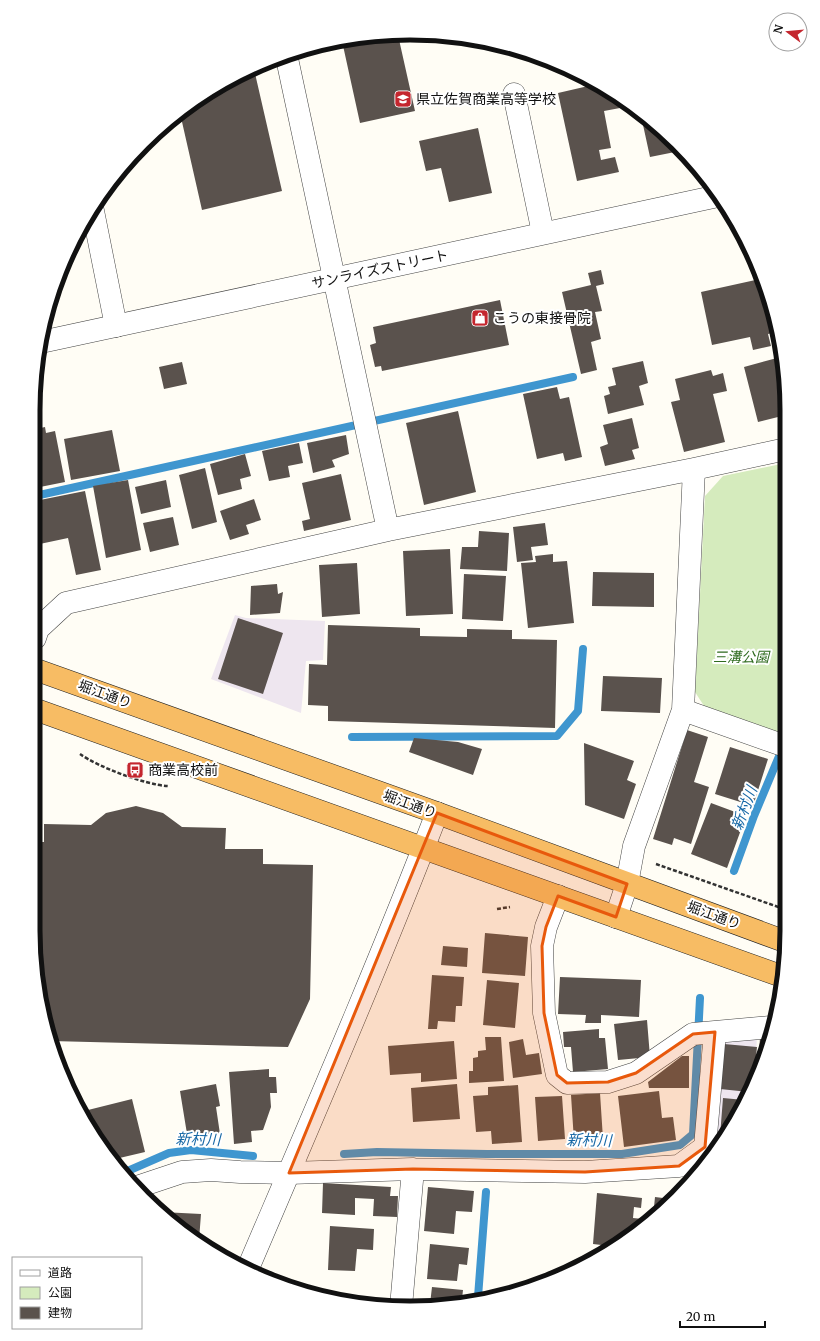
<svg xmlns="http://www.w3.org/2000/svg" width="820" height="1341" font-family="Merriweather,'Noto Sans JP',serif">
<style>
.industrial{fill:#eee6ef}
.green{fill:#d5ebbd}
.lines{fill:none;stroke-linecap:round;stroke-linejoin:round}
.stream{stroke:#3f96cf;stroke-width:8}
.building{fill:#5a524d}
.minor-casing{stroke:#444;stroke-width:23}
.tertiary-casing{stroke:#444;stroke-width:23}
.trunk-casing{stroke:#222;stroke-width:23}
.path{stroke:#333;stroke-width:2.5;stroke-dasharray:4 2;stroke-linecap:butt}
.minor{stroke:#fff;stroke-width:22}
.tertiary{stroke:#fff;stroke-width:22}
.trunk{stroke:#f7bc64;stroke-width:22}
.marked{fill:#e8590c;fill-opacity:0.2;stroke:#e8590c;stroke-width:3;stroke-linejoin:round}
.labels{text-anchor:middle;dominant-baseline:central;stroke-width:4;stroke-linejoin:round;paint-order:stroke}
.poi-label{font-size:14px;fill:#111;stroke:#fff;text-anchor:start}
.street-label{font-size:14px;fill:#111;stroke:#fff}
.park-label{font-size:14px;font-style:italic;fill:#2f6b1f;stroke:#fff}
.water-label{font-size:15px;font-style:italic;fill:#1768a6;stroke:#fff}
.rim{fill:none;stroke:#111;stroke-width:5}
</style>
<rect width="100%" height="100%" fill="#fffdf5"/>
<path class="industrial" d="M235,615L246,618L325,621L323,660L306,661L301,713L211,679Z
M757,1034L755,1081L722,1137H714L721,1039Z"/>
<path class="green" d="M786,463L785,735L706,709L695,692L705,496L723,476Z"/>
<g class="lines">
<path class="stream" d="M35,496L573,377
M352,737L557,736L578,711L583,649
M734,871L754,816L780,754
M344,1154L377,1152L487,1154H622L680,1145L693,1134L700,998
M123,1173L169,1153L191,1150L253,1156
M478,1297L486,1192"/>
</g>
<path class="building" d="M398,35L415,111L360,123L342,41L361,36Z
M254,69L282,191L202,210L180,113L221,84Z
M597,84L618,98L620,108L604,111L611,148L599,150L601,160L615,157L619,172L577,181L558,93Z
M640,111L681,150L680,151L650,157Z
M478,128L492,193L449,202L441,168L426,171L419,141Z
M601,270L604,284L596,286L602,311L595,312L601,339L591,342L597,370L581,374L562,292L591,285L588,273Z
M58,279L61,291L55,292Z
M760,279L774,312L777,332L768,334L771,346L753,350L750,337L712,345L701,292Z
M500,300L509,345L382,371L381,366L375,367L370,345L376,343L373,327Z
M777,358L786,393V415L758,422L744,367Z
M643,361L648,383L639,386L644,405L608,414L604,396L610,394L608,387L616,385L612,368Z
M182,362L187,384L164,389L159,367Z
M711,370L713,376L723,373L727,391L713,394L725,442L684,452L671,402L680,400L675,379Z
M557,387L560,399L569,397L582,457L565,461L563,453L537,459L523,394Z
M458,411L476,492L424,505L406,423Z
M632,418L639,448L632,450L635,459L605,466L600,447L608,444L603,425Z
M45,427L46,433L55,431L65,482L35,488L36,429Z
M112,430L120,471L71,480L64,439Z
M346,435L349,454L332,460L335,467L313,473L307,443Z
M299,443L303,463L288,466L290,477L269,481L262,451Z
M245,454L251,476L240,479L242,489L218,495L210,464Z
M205,468L217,522L192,529L179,475Z
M341,474L351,520L304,531L302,521L310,519L302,483Z
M128,480L141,550L106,558L93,486Z
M166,480L171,507L141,514L135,487Z
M85,491L101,570L76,575L68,538L35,545V501Z
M254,499L261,520L246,525L249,534L230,540L220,511Z
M173,517L179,545L150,552L143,523Z
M545,523L548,545L531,547L533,560L517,562L513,527Z
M479,531L509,533L507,571L460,569L462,547H478Z
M450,549L453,614L406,616L403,551Z
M553,554V562L567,561L574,623L528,628L521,563L536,562L535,556Z
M357,563L360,614L322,617L319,565Z
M593,572L654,573V607L592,606Z
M464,574L506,576L503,621L462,619Z
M277,584L278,594L283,592L280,613L250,615L251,586Z
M238,618L283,633L263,694L218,679Z
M328,625L420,628V636L467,637V629L512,630V639L557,640L555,728L328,721V706L308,705L309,664L327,665Z
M603,676L662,678L660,713L601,711Z
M687,730L708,737L694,782L709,787L691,844L674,838L672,845L653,839Z
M414,738L458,742L482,749L473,775L409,752Z
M584,743L634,761L627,780L636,784L624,819L585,805Z
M730,747L768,759L753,806L715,794Z
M711,803L746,816L727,868L691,854Z
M136,806L163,813L182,827L226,828L225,849H263V864L313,865L310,999L288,1047L51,1041L33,931L34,842H44V824L91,825L106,813Z
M485,933L528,937L525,976L482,973Z
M443,946L468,948L467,967L441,965Z
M432,975L464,977L462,1006H456L455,1022L438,1021L437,1029H428Z
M560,977L641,980L639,1017L601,1015V1023H585L586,1015L558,1014Z
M487,980L519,983L515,1028L483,1025Z
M647,1020L650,1057L618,1060L614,1024Z
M599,1029V1038H605L608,1069L573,1072L571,1047H564L563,1032Z
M485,1037H501L504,1081L469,1083V1071H473V1058L478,1057V1051L486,1050Z
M760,1038L768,1039L757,1078Z
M523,1039L526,1055L539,1053L542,1074L513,1078L509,1042Z
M454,1041L457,1079L421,1082V1073L390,1075L388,1046Z
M724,1044L757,1047L753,1084L749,1092L720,1089Z
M682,1056H689V1088H649L648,1082Z
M269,1069V1077H276L277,1093H270L271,1107L263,1130L251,1131L252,1142L234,1144L229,1072Z
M216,1084L220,1106L216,1107L220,1134L188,1140L180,1091Z
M457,1084L460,1119L413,1122L411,1088Z
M518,1085L522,1142L492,1144L491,1131L476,1132L473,1096L488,1095V1087Z
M659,1091L662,1118L673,1117L676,1140L624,1147L618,1096Z
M600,1093L603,1139L574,1141L571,1095Z
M562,1096L565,1139L538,1141L535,1097Z
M723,1098L744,1100L723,1137L720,1136Z
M132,1099L145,1152L111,1160L84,1111Z
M323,1183L391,1187L390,1196H398L397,1217L373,1216L374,1199L355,1198V1215L322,1213Z
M428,1187L474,1191L472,1212L456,1211L454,1234L424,1231Z
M597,1193L642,1198L641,1208L634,1207L633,1218L643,1219L642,1228L640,1230L632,1229V1234L610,1246L593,1244Z
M655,1197L671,1199L653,1217Z
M162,1212L201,1214L199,1240L181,1230Z
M330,1226L374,1229L373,1250L357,1249L355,1271L328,1270Z
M430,1244L469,1248L467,1265L459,1264L457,1281L427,1279Z
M284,1285L309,1286V1291L289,1288Z
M432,1287L463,1290L462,1299L422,1306V1303L430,1304Z"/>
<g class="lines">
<g class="minor-casing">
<path id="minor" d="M514,94L543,233
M93,211L116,326
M388,530L694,469L786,449
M35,638L38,629L66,603L388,530L286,54
M683,710L785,746
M558,896L546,927L542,946L544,1013L557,1075L567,1083L608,1082L636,1073L693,1034L715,1032
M616,917L627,884L634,846L683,710L694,469
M706,1162L705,1147L715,1032L771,1027
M137,1187L182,1172L211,1170L240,1172L289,1173L413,1169L585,1172L679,1166L705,1147
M401,1307L413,1169"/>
</g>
<g class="tertiary-casing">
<path id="tertiary" d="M41,342L718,196
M249,1266C313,1116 378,966 437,813"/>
</g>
<g class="trunk-casing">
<path id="trunk" d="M34,669L437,813L784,941
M34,709L784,977"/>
</g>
<path class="path" d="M80,754C98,767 146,785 168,786
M656,864L784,909
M497,909L510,907"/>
<use href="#minor" class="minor"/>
<use href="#tertiary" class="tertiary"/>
<use href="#trunk" class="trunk"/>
</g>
<path class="marked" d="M437,813L627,884L616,917L558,896L546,927L542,946L544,1013L557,1075L567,1083L608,1082L636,1073L693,1034L715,1032L705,1147L679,1166L585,1172L413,1169L289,1173Z"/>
<defs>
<g id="school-square" transform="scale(0.9)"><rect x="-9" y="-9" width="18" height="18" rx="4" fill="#c4262e" stroke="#fff"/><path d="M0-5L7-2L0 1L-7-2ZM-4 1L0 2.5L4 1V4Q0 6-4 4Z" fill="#fff"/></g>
<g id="shop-square" transform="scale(0.9)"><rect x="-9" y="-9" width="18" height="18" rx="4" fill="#c4262e" stroke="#fff"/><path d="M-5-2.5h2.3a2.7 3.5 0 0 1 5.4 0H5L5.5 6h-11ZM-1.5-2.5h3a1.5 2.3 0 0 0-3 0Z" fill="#fff"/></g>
<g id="bus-square" transform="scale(0.9)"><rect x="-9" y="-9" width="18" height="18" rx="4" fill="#c4262e" stroke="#fff"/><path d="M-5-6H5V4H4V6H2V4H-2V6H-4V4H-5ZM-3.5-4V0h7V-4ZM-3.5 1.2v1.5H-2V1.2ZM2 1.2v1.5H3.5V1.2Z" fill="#fff"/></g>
</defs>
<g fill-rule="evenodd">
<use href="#school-square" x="403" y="99"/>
<use href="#shop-square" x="480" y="318"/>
<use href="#bus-square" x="135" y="770"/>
</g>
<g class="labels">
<g class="poi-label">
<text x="416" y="99">県立佐賀商業高等学校</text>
<text x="493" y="318">こうの東接骨院</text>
<text x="148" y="770">商業高校前</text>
</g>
<g class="street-label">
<text transform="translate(380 269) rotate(-12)">サンライズストリート</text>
<text transform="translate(105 694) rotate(20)">堀江通り</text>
<text transform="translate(410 804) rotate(20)">堀江通り</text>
<text transform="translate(714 915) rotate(20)">堀江通り</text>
</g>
<g class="park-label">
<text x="741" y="657">三溝公園</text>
</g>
<g class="water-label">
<text transform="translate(744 808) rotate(-69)">新村川</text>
<text transform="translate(198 1139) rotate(1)">新村川</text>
<text transform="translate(589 1140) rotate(1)">新村川</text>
</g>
</g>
<path d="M0 0H820V1341H0ZM410 40H410A370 370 0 0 1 780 410V931A370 370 0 0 1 410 1301H410A370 370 0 0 1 40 931V410A370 370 0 0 1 410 40Z" fill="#fff" fill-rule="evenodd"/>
<path class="rim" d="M410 40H410A370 370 0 0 1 780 410V931A370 370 0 0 1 410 1301H410A370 370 0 0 1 40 931V410A370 370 0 0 1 410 40Z"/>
<rect x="12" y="1257" width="130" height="72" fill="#ffffff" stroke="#a0a0a0"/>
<rect x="20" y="1270" width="20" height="6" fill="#ffffff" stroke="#a0a0a0"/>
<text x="48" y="1277" font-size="12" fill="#111111">道路</text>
<rect x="20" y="1287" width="20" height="12" fill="#d5ebbd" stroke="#a0a0a0"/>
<text x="48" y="1297" font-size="12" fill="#111111">公園</text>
<rect x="20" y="1307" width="20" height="12" fill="#5a524d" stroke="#a0a0a0"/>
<text x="48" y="1317" font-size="12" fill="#111111">建物</text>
<g transform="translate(788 32) rotate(286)"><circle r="19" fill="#ffffff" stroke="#a0a0a0"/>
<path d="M0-3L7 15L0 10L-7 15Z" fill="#c4262e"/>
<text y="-6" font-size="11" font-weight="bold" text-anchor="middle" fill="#111111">N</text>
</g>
<path d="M680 1321v6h85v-6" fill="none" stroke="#111111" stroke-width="2"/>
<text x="686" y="1321" font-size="12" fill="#111111" stroke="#ffffff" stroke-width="3" paint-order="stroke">20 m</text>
</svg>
